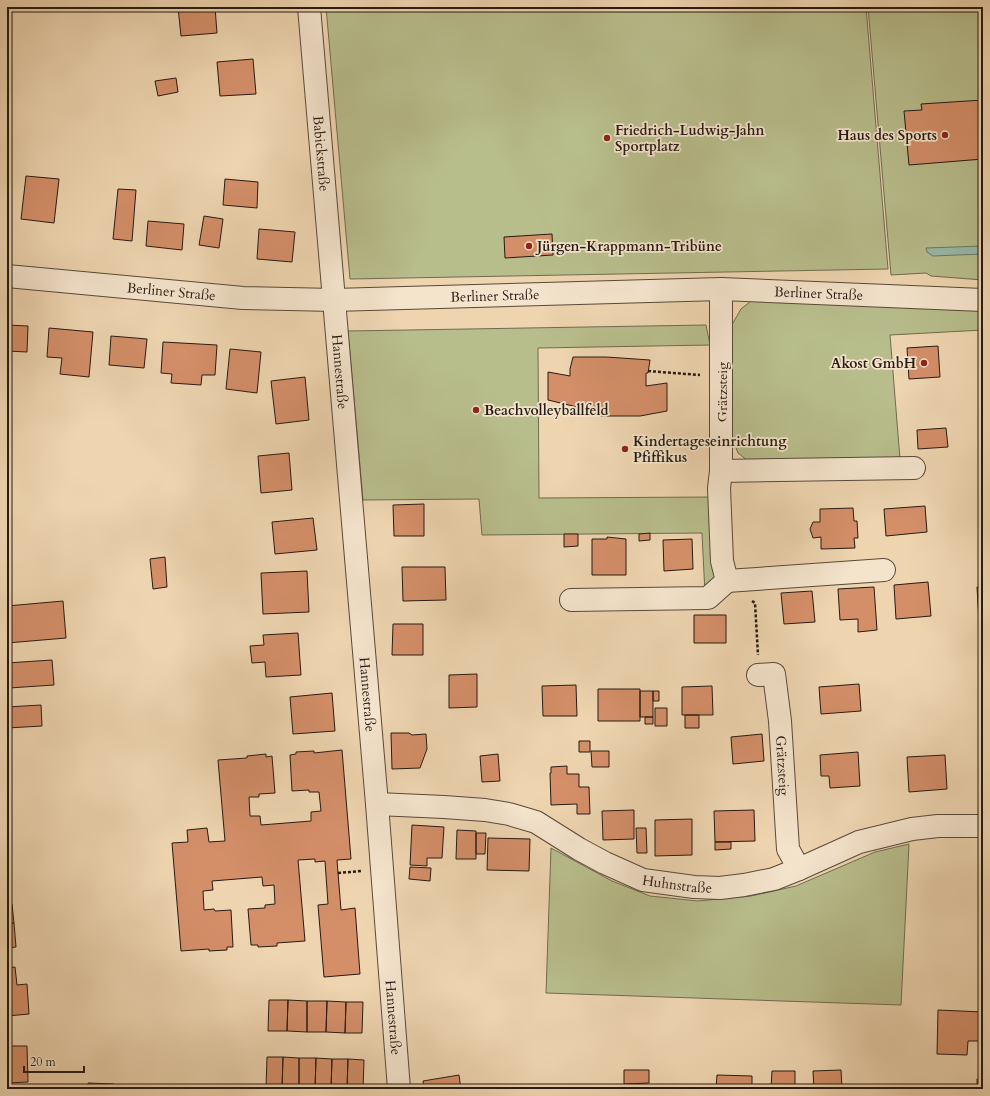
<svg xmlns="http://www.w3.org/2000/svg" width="990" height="1096" font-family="Cardo,serif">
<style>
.green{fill:#b8bd8c;stroke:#706c50}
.water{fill:#99b9a9;stroke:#6b796d}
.building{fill:#d48f69;stroke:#271a13}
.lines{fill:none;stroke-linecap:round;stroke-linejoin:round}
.minor-casing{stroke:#59493a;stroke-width:24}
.path{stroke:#271a13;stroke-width:2.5;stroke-dasharray:3 2;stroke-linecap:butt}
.minor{stroke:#f4e4cc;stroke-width:22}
.poi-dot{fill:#8f2418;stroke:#f4e4cc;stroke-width:1.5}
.labels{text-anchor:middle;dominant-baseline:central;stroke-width:3.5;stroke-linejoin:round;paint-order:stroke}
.poi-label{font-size:14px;font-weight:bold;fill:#271a13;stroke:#f4e4cc;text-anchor:start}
.street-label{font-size:14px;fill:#271a13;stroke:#f4e4cc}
</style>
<rect width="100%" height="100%" fill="#eed5b0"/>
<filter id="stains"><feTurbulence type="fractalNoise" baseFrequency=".005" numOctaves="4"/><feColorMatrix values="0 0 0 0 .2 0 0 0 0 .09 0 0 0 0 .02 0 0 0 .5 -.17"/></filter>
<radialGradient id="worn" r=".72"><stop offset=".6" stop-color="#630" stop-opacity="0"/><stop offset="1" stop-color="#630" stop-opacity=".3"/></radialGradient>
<path class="green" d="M326,7H866L888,269L350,279Z
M868,7H983V280L931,276L926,273L891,275Z
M751,301L983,309V330L890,335L900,459L748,461L738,453L731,435L730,328L741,309Z
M706,325L710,345L538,348L539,498L711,497L717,594H705L702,533L482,535L479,499L363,500L348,331Z
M909,844L901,1005L546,993L551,848L612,881L650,896L698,901L751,896L796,886L875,852Z"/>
<path class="water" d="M983,246V254L933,256L927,252L926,248Z"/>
<path class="building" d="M178,7H215L217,33L181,36Z
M253,59L256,94L220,96L217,62Z
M176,78L178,92L158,96L155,81Z
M983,100V159L909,165L904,111L922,110L921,104Z
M26,176L59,179L54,223L21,219Z
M225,179L258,182L257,208L223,205Z
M118,189L136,190L132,241L113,239Z
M204,216L223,219L219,248L199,245Z
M148,221L184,224L182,250L146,246Z
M259,229L295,232L292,262L257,259Z
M552,234L553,255L505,258L504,237Z
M7,325L28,326L27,352L7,351Z
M49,328L93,332L89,377L60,374L62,358L47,357Z
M111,336L147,339L144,368L109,365Z
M163,342L217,345L215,375H202L201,385L171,383L172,374L161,373Z
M938,346L940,377L909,379L907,348Z
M230,349L261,352L257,393L226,389Z
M573,357H606L650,360L648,373H646V386L667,383V411L640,416H601L573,406L548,400V372L570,376V369Z
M305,377L309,420L276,424L271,381Z
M946,428L948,447L918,449L917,430Z
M289,453L292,490L261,493L258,456Z
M424,504V536H394L393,505Z
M925,506L927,532L886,536L884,509Z
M853,508L854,521H857L858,538H854L855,548L821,549V537L813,538L810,529L813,522H820V509Z
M313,518L317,550L275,554L272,522Z
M650,533V540L639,541V534Z
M564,534H578V546L564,547Z
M607,537L626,539V575H592V539H607Z
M692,539L693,569L664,571L663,540Z
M165,557L167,587L153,589L150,559Z
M402,567H445L446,600L403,601Z
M307,571L309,612L263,614L261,573Z
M928,582L931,616L896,619L894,585Z
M874,587L877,630L858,632V619L840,620L838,589Z
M977,587H983V622H979Z
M812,591L815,622L784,624L781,593Z
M63,601L66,638L7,643V606Z
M694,615H726V643H694Z
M393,624H423V655H392Z
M298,633L301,675L266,677L265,662L252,663L250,646L264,645L263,635Z
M52,660L54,685L9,688L7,663Z
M477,674V707L449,708V675Z
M859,684L861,711L821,714L819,687Z
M576,685L577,716H543L542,686Z
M712,686L713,715H682V687Z
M598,689H640V721H598Z
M640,691H653V717H640Z
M653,691H659V701H653Z
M332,693L335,731L293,734L290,697Z
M41,705L42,726L7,728V707Z
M655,708H667V726H655Z
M685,715H699V728H685Z
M645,717H653V724H645Z
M391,733H409L412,735L426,734L427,749L420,768L392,769Z
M762,734L764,761L733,764L731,737Z
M579,741H590V752H579Z
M342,750L351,859L337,860L338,873L341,910L355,908L360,974L324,977L318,905L328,904L325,861L315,862V859L298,860L305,941L277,943V946L258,947V945H251L248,909L265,908V905L275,904L274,885L263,886L262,877L212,881L213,890L203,891L204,910L214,909L215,911L231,910L233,947H227V950L209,951V949L181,951L172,843L188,842L187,830L207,828L209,842L225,841L218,760L247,758V756L266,754V757L272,756L275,793L259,794V797H249L250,816H260L261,825L311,821V812L321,811L319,792H309V790L292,791L290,755L296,754V752L314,751V753Z
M591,751H609V767H592Z
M858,752L860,786L830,788L829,776H821L820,755Z
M498,754L500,781L482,782L480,756Z
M945,755L947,789L909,792L907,757Z
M567,766V774H579V787H589L590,814H577V804L551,805L550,773H551V767Z
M634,810V839L603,840L602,811Z
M754,810L755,841L715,842L714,811Z
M692,819V855L655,856V820Z
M412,825L444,827L442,858H427V866L410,865Z
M636,828H646L647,853H637Z
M457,830L476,831V859H456Z
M476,833H486L485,854H476Z
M488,838L530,839L529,871L487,870Z
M7,840L10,875H7Z
M715,842H731V849L715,850Z
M410,867L431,868L430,881L409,879Z
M12,904L14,923L7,924V905Z
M14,923L16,947L7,948V924Z
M15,967L17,985L27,984L29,1014L7,1016V968Z
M269,1000H288L287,1031H268Z
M288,1000L307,1001V1032L287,1031Z
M307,1001H327L326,1032H307Z
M327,1001L346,1002L345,1033L326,1032Z
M346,1002H363L362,1033H345Z
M938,1010L983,1012V1041H968L967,1055L937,1054Z
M7,1046H27L28,1082L7,1083Z
M267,1057H283L282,1089L266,1088Z
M283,1057L299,1058V1089H282Z
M299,1058H316L315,1089H299Z
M316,1058L332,1059L331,1089H315Z
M332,1059H348L347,1089H331Z
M348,1059L364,1060L363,1089H347Z
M624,1070H649V1083L624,1084Z
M841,1070L842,1089H814L813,1071Z
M772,1071H795V1089H771Z
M459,1075L461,1089H424L423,1081Z
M717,1075L752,1076V1089H716Z
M977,1079H983V1089H977Z
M88,1083L114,1084V1089H88Z"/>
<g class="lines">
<g class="minor-casing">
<g id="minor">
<path id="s1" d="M309,7L377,804L399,1089"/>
<path id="s2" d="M7,276L243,298L334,300L721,289L983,300"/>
<path d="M721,289V471L719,488L722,561L727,581"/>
<path d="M721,471L914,468"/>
<path d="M727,581L884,570"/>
<path d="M571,600L708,598L727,581"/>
<path id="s3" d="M758,675L774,674L780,721L788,849L799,869"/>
<path id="s4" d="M377,804L444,807L485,810L509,814L536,822L579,849L605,863L643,880L694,887L720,888L744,885L774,879L799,869L859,842L912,829L938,826H983"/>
</g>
</g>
<path class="path" d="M648,371L700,375
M752,601L755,603L758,655
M338,873L362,871"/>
<use href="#minor" class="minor"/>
</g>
<g class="poi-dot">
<circle cx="945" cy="135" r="4"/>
<circle cx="607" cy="138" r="4"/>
<circle cx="529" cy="246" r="4"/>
<circle cx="924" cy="363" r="4"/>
<circle cx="476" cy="410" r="4"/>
<circle cx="625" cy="449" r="4"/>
</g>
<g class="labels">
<g class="poi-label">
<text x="615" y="130">Friedrich-Ludwig-Jahn<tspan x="615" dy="16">Sportplatz</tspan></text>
<text x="937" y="135" text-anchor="end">Haus des Sports</text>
<text x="537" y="246">Jürgen-Krappmann-Tribüne</text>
<text x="916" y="363" text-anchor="end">Akost GmbH</text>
<text x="484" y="410">Beachvolleyballfeld</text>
<text x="633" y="441">Kindertageseinrichtung<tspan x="633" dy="16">Pfiffikus</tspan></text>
</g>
<g class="street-label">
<text stroke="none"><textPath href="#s1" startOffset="147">Babickstraße</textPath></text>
<text stroke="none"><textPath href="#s2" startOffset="165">Berliner Straße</textPath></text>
<text stroke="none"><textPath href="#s2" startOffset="813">Berliner Straße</textPath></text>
<text stroke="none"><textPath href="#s2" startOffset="489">Berliner Straße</textPath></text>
<text stroke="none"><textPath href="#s1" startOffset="366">Hannestraße</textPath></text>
<text transform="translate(722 392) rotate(-90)">Grätzsteig</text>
<text stroke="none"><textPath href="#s1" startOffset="690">Hannestraße</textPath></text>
<text stroke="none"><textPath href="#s3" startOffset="108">Grätzsteig</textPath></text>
<text stroke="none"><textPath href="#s4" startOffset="317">Huhnstraße</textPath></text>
<text stroke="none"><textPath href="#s1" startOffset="1014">Hannestraße</textPath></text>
</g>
</g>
<rect width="990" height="1096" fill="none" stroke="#eed5b0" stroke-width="24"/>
<rect x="8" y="8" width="974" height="1080" fill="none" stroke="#271a13" stroke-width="2"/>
<rect x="12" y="12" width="966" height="1072" fill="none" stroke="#271a13"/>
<path d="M24 1066v6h60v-6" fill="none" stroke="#271a13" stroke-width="2"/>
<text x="30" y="1066" font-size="12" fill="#271a13" stroke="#f4e4cc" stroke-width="3" paint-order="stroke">20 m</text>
<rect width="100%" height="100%" filter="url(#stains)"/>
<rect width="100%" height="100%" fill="url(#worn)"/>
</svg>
